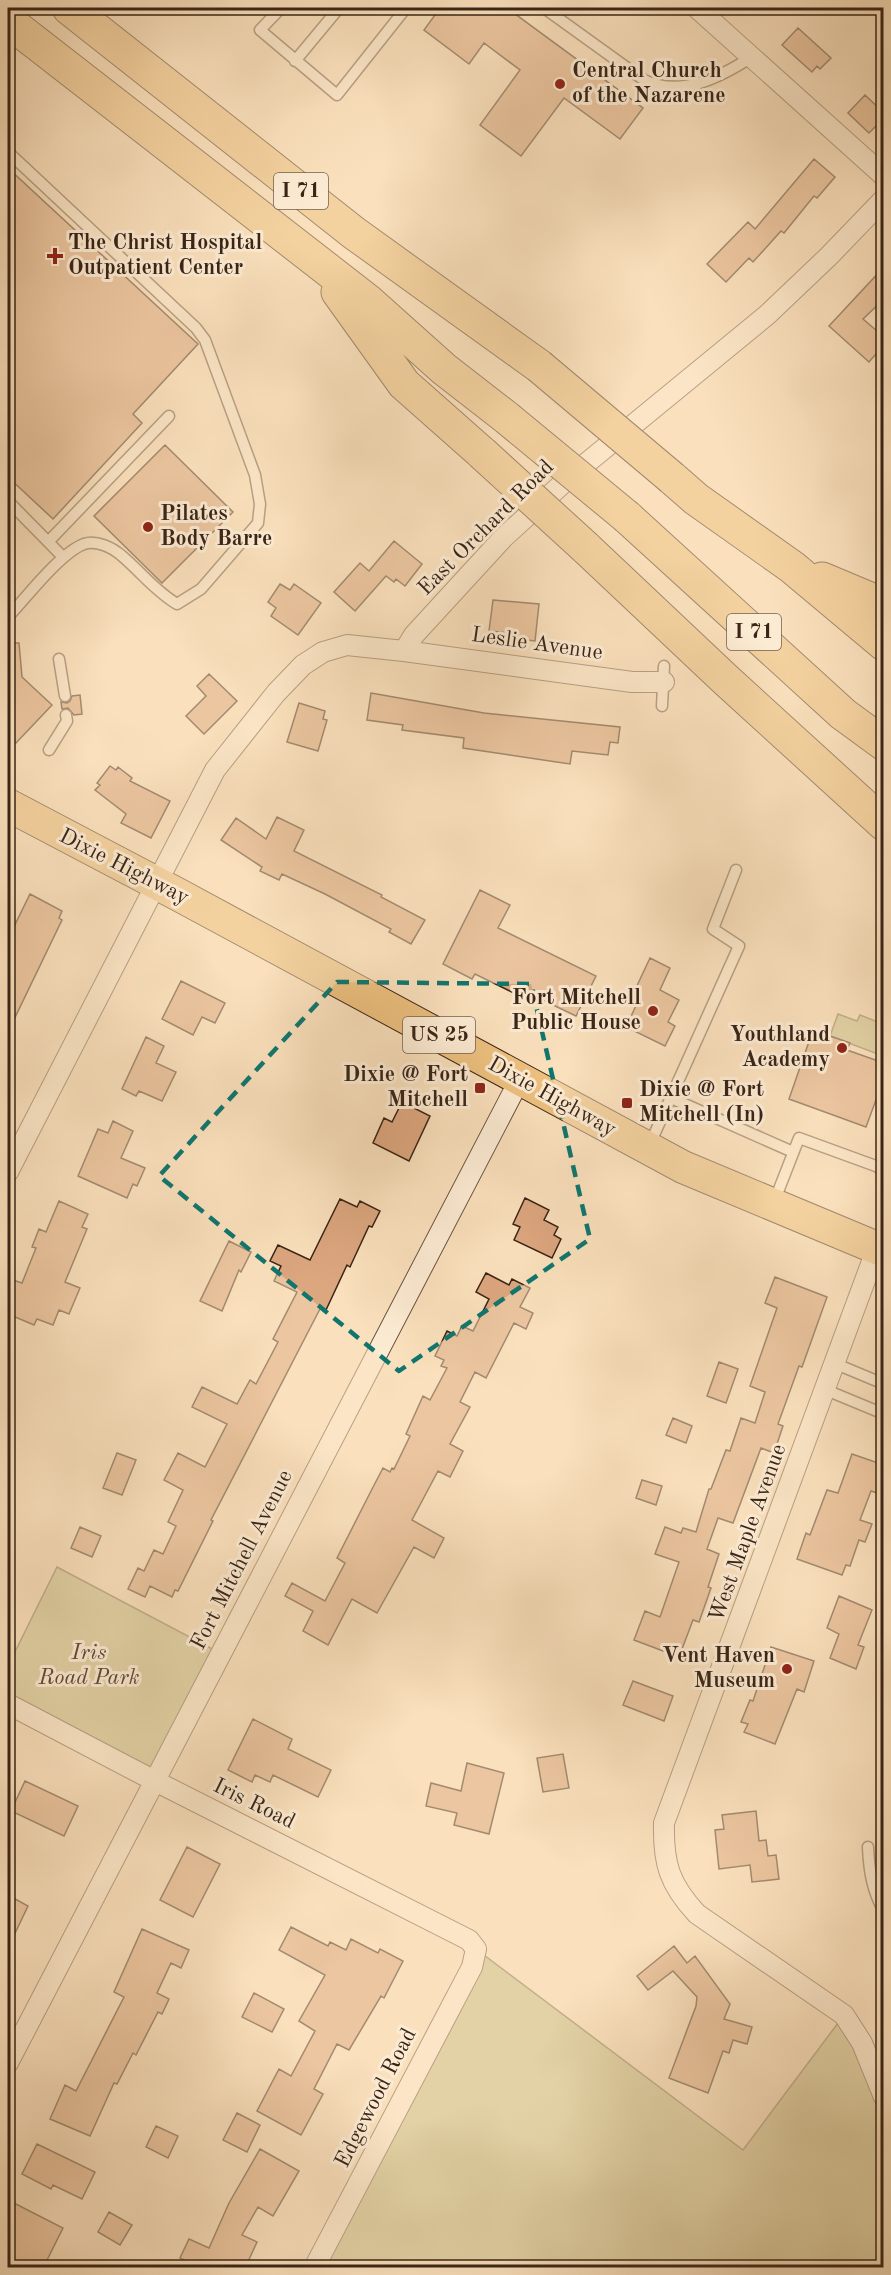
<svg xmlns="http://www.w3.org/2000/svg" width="891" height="2275" font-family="'Old Standard TT',serif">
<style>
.green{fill:#c6c08b;stroke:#807251;stroke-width:1.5}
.building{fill:#dca67f;stroke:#392417;stroke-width:1.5}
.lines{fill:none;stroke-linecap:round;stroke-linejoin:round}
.lane-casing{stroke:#695340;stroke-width:13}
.street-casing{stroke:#695340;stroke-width:22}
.primary-casing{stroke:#392417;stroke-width:34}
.highway-casing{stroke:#392417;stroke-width:35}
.lane{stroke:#fcebd3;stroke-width:10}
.street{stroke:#fcebd3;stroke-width:20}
.primary{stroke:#edc07e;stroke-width:32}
.highway{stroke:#edc07e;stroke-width:33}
.highway-bridge-casing{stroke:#392417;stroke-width:35;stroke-linecap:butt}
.highway-bridge{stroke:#edc07e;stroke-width:33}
.marked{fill:none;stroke:#0f766e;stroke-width:4.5;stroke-dasharray:12 8;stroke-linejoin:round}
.poi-dot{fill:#8f2418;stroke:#fcebd3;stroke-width:2}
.labels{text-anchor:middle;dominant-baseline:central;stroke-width:6;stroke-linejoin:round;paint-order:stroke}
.shield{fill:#fcebd3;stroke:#74604f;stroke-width:1.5}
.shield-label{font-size:21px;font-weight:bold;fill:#392417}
.poi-label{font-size:22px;font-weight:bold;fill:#392417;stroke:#fcebd3;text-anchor:start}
.street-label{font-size:22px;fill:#392417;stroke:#fcebd3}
.park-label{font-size:22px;font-style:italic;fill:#5c4b34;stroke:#fcebd3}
</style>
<rect width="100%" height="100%" fill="#fae0bc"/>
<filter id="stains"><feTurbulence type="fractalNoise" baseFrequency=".00333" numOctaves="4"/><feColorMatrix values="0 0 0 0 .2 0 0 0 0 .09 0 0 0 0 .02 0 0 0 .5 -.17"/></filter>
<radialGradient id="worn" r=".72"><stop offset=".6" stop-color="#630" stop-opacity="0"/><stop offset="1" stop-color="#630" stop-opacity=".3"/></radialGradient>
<path class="green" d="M838,1014L857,1021L860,1015L883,1024V1056L830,1036Z
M57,1567L220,1653L153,1780L8,1704V1666Z
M476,1949L743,2150L844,2015L883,2097V2267L314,2268Z"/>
<path class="building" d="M440,8H507L643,108L620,139L564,98L521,156L480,125L520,70L484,43L469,64L424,30Z
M798,28L831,58L820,69L817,66L812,72L782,45Z
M865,95L884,113V118L869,133L848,113Z
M814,159L835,177L817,198L814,196L784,233L781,231L753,262L749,258L726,282L707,264L748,222L755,229Z
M8,168L198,344L133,414L142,423L53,519L8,477Z
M884,267V299L863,319L884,337V345L869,362L829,326Z
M165,445L233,512L162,583L94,516Z
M394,541L422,564L405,586L396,579L394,582L386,576L355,611L334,592L360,563L369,571Z
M280,584L290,590L294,584L321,603L298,635L271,616L276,608L268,602Z
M493,600L539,604L535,641L510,638L511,633L489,631Z
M8,643H19L22,677L52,705L16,743L8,735Z
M209,674L237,701L204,734L186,716L206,696L197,686Z
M371,693L484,713L620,727L618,743L610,742L608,755L572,751L570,764L463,748L464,738L402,730L403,725L367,720Z
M80,695L82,714L74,715L68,708L62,709L61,702L67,703L70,701L72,696Z
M299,703L325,711L323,719L327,720L318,751L287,742Z
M110,766L116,770L118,767L132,778L130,781L170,801L151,838L121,823L126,814L95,790L100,785L97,783Z
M277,817L304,830L294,851L382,895L381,897L425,920L411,944L389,932L391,929L325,894L282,874L279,880L260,871L262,867L221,840L236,818L266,839Z
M480,890L510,905L498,928L596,976L576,1016L528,993L526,999L475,974L472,979L443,964Z
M30,894L62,911L59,918L62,920L8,1032V939Z
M650,958L670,968L660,990L679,1000L668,1022L675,1026L665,1046L626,1027L641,995L634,992Z
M181,981L225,1003L215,1023L202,1017L193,1035L162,1019Z
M813,1030L850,1043L847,1050L884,1063V1078L866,1127L789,1099Z
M146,1037L164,1046L156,1063L176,1072L162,1101L139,1091L136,1096L122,1089Z
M402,1102L430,1116L409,1161L373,1143L384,1118L392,1122Z
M113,1121L133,1131L121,1158L145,1168L137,1186L133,1184L127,1198L78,1176L98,1129L108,1133Z
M525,1198L549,1210L544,1220L558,1227L554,1235L561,1239L552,1258L514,1240L520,1227L513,1224Z
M340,1199L357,1207L360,1201L380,1211L372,1227L369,1226L350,1267L347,1265L326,1310L321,1307L211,1520L213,1521L178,1591L175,1590L172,1597L150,1586L145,1597L128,1589L138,1568L144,1571L154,1550L163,1554L176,1526L168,1522L183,1490L164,1480L178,1453L205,1467L227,1424L192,1407L202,1387L237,1404L250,1380L256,1384L278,1342L273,1339L297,1292L274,1281L281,1266L270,1261L278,1245L310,1260Z
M59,1201L88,1214L82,1227L87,1229L65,1282L80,1288L69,1314L59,1310L53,1325L37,1319L34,1325L8,1314V1294L13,1280L22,1283L36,1248L32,1247L39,1229L46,1232Z
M229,1241L251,1252L241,1272L239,1270L222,1311L200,1301Z
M486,1273L509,1285L512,1279L530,1288L520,1307L533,1313L526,1329L514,1323L486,1378L475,1372L460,1402L470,1407L450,1444L463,1451L450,1477L438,1471L412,1520L444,1538L434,1558L414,1547L377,1613L352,1599L328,1645L303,1631L313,1611L285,1596L292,1583L325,1601L345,1563L337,1558L370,1493L383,1468L390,1472L392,1468L394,1469L410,1436L406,1434L423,1396L430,1400L447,1368L441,1366L444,1360L435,1356L447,1331L457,1336L462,1326L473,1331L489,1299L476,1292Z
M775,1277L827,1297L802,1367L799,1366L778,1424L783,1426L774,1453L761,1448L733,1523L718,1518L707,1549L719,1554L708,1587L711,1588L699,1622L693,1620L679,1657L634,1640L645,1611L660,1617L679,1562L655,1554L665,1527L681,1533L683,1528L696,1532L709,1489H711L726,1450L730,1451L741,1418L755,1423L765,1392L750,1386L777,1308L765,1303Z
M719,1362L738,1369L726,1403L707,1396Z
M673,1418L692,1426L686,1443L666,1435Z
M117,1453L136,1460L122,1495L103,1488Z
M852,1454L884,1465V1475L877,1493L871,1491L860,1520L872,1524L865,1542L859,1540L850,1566L846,1565L842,1575L797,1559L806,1533L810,1535L827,1490L838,1493Z
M642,1480L662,1486L656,1505L636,1498Z
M80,1527L101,1536L92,1557L71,1548Z
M839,1596L872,1610L858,1645L864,1647L856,1669L830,1658L839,1634L827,1628Z
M771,1647L814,1661L804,1692L797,1689L775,1744L744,1732L748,1724L741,1722L750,1700L753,1701Z
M633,1681L673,1696L664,1721L623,1705Z
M253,1719L292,1739L288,1749L331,1770L318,1797L273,1775L270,1782L255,1775L252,1782L228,1770Z
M563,1754L569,1788L543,1792L537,1758Z
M467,1763L504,1773L489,1834L454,1825L457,1813L426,1806L431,1783L461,1791Z
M25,1781L78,1806L64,1836L11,1811Z
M756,1811L759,1841L766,1840L768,1856L776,1855L779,1879L752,1882L750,1865L719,1869L715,1830L724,1829L722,1815Z
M187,1847L220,1864L193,1917L160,1900Z
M8,1895L28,1906L8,1948Z
M291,1927L328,1946L330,1942L346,1950L351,1939L378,1953L380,1949L403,1961L384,1998L381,1996L349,2050L337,2044L314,2089L323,2094L301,2135L257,2111L279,2069L291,2076L315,2031L299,2021L325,1975L279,1950Z
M142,1929L189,1950L181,1968L171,1963L157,1993L169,1999L162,2014L158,2012L136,2055L133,2053L117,2084L114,2083L90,2136L50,2119L65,2085L76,2091L124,1997L114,1992Z
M674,1946L687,1963L695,1956L730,2004L724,2019L752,2027L747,2044L733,2040L729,2053L723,2051L708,2093L669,2078L696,2006L697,1997L673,1971L648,1990L637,1976Z
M254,1993L284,2009L272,2032L242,2017Z
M237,2113L260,2125L247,2152L223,2140Z
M156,2126L178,2136L168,2158L146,2147Z
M37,2144L95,2172L82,2199L53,2185L51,2189L22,2174Z
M260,2149L299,2171L273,2216L258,2207L242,2235L257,2242L245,2268H200L180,2258L189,2239L209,2248L229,2203Z
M8,2200L63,2228L43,2268H8Z
M109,2212L132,2225L120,2245L98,2232Z"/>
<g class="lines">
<g class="lane-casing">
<path id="lane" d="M281,8L260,30L337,95L406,8
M544,8L644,80C681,98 721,77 753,56
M295,61L339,8
M8,152L196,328L205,340L255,475L260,504L258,523L201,589L177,604C155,591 141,572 122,556C112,547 96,540 84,544C60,553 26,598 8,617
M8,501L63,557
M48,542L169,416
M59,659L65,696
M662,706L664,666
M49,750L67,721L66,715
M671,1098L793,1152
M649,1146L739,946L713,929L736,870
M879,1168L884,1155
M774,1202L799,1138L884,1169
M836,1364L884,1384
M826,1390L884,1414
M868,1847C869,1870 872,1891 884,1911"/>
</g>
<g class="street-casing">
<path id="street" d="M697,8L884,176
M404,651L414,635L503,538L572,475L767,315L829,256L884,199
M8,1172L215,770L276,693L303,665L323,652L347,645L404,651L632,682H664
M877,1248L664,1823C663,1863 669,1884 697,1914L844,2015L862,2043L884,2097
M8,1704L153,1780L469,1940L476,1949L472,1967L314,2268
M8,2063L520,1079"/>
</g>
<g class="primary-casing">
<path id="primary" d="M8,805L179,895L683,1167L884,1251"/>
</g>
<g class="highway-casing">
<path id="highway" d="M69,8L354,233L539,366
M8,21L368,301L444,369L507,418
M338,292L404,384L482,453
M672,478L696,499L792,567L884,644
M627,517L843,714L884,744
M585,547L726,680L884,824
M822,579L884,605"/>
</g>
<use href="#lane" class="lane"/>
<use href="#street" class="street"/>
<use href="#primary" class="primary"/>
<use href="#highway" class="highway"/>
<g class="highway-bridge-casing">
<path id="highway-bridge" d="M539,366L672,478
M507,418L627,517
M482,453L585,547"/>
</g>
<use href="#highway-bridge" class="highway-bridge"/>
</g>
<path d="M0 0H891V2275H0ZM337,982L531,984L590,1239L399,1371L159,1176Z" fill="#fae0bc" fill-opacity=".55" fill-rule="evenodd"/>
<path class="marked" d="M337,982L531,984L590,1239L399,1371L159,1176Z"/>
<g class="poi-dot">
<circle cx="560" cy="84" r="6"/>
<path d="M52 247h6v6h6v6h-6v6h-6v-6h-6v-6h6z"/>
<circle cx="148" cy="527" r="6"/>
<circle cx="653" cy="1011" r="6"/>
<circle cx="842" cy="1048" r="6"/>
<rect x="474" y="1082" width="12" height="12" rx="3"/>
<rect x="621" y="1097" width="12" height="12" rx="3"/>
<circle cx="787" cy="1669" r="6"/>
</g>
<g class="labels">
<g class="shield">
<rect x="274" y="173" width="54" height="36" rx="4.5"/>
<rect x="727" y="614" width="54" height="36" rx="4.5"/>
<rect x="403" y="1017" width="72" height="36" rx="4.5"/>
</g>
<g class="shield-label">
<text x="301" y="191">I 71</text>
<text x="754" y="632">I 71</text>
<text x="439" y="1035">US 25</text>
</g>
<g class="poi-label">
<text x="572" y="71">Central Church<tspan x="572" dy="25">of the Nazarene</tspan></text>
<text x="68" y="243">The Christ Hospital<tspan x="68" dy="25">Outpatient Center</tspan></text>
<text x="160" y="514">Pilates<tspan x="160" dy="25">Body Barre</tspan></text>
<text x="641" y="998" text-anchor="end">Fort Mitchell<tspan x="641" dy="25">Public House</tspan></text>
<text x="830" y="1035" text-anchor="end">Youthland<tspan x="830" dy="25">Academy</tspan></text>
<text x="468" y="1075" text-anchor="end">Dixie @ Fort<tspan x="468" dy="25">Mitchell</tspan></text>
<text x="639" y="1090">Dixie @ Fort<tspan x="639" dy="25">Mitchell (In)</tspan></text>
<text x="775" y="1656" text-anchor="end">Vent Haven<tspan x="775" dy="25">Museum</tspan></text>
</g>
<g class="street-label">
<text transform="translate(486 528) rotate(-45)">East Orchard Road</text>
<text transform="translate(537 644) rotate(8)">Leslie Avenue</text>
<text transform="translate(124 867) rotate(27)">Dixie Highway</text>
<text transform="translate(552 1097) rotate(29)">Dixie Highway</text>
<text transform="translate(748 1533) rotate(-70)">West Maple Avenue</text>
<text transform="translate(242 1560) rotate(-63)">Fort Mitchell Avenue</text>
<text transform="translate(254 1804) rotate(26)">Iris Road</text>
<text transform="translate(376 2098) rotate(-63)">Edgewood Road</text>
</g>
<g class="park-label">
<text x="89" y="1653">Iris<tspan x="89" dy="25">Road Park</tspan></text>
</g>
</g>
<rect width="891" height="2275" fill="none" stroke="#fae0bc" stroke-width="30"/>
<rect x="9" y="9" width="873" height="2257" fill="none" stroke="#392417" stroke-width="3"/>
<rect x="15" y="15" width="861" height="2245" fill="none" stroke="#392417" stroke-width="1.5"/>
<rect width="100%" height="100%" filter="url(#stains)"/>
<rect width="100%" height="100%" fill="url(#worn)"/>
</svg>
